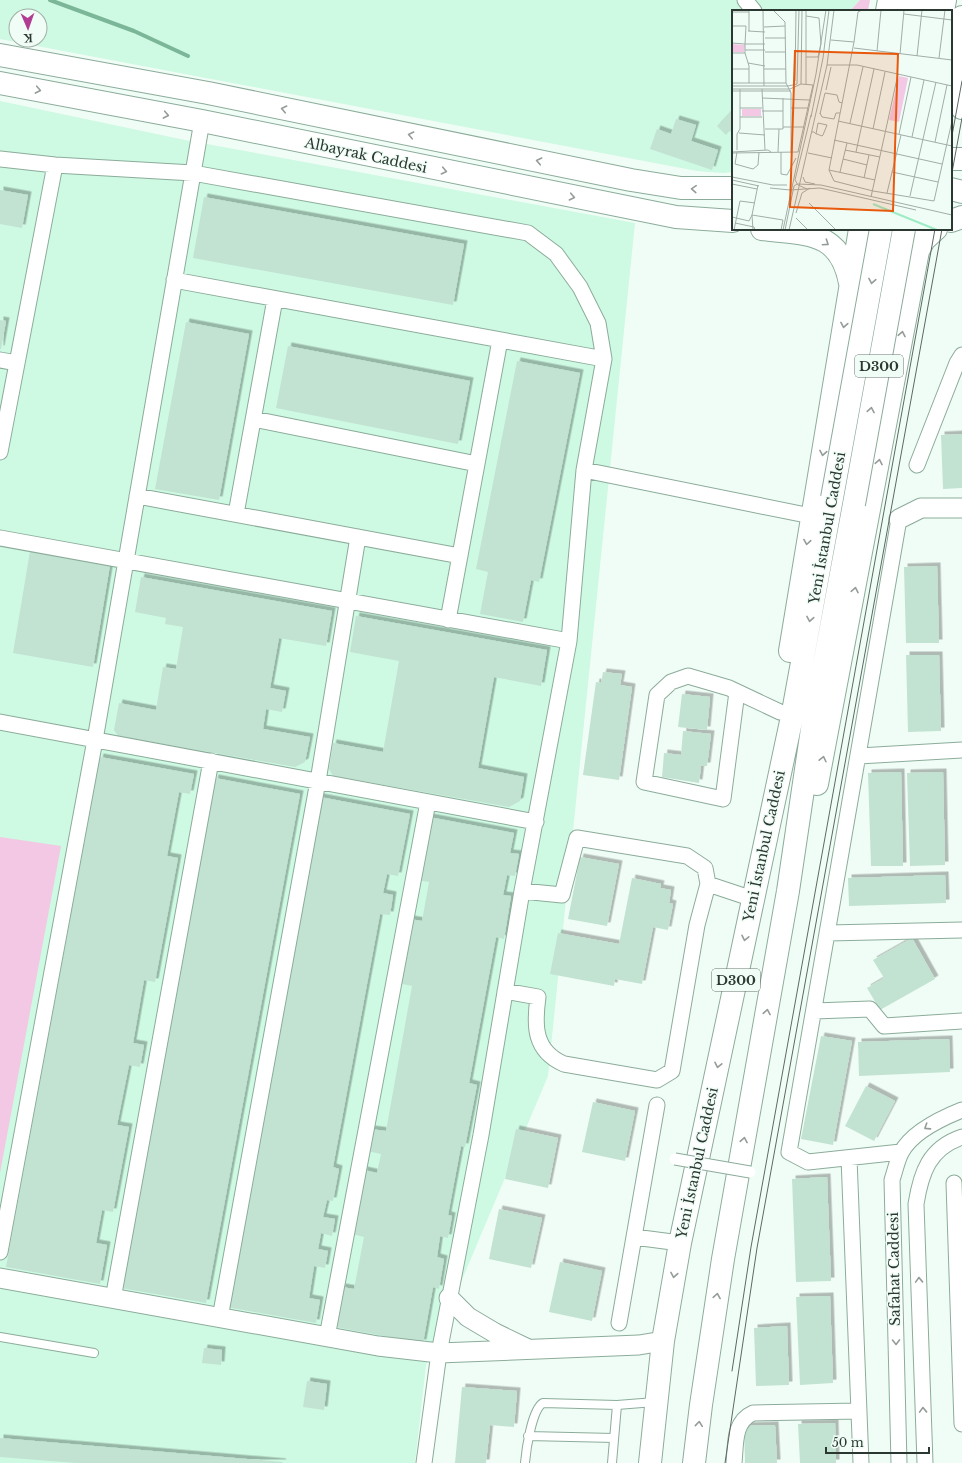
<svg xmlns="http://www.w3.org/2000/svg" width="962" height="1463" font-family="'Libre Baskerville',serif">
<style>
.built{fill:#cef9e2;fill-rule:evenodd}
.green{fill:#f3c8e4}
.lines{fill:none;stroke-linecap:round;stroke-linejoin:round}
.stream{stroke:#7bb699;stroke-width:4}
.building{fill:#c2e3d2;filter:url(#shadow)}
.service-casing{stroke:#8cac9b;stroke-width:10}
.minor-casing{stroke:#8cac9b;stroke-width:17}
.tertiary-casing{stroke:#8cac9b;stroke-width:21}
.secondary-casing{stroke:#8cac9b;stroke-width:24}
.trunk-casing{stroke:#8cac9b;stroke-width:24}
.service{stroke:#fff;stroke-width:8}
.minor{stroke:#fff;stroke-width:15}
.tertiary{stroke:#fff;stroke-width:19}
.secondary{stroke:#fff;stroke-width:22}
.trunk{stroke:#fff;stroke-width:22}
.tram{stroke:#5c6962;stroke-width:1}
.pedestrian-bridge-casing{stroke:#8cac9b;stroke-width:13;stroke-linecap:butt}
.trunk-bridge-casing{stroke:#8cac9b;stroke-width:24;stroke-linecap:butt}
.pedestrian-bridge{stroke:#fff;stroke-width:11}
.trunk-bridge{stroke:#fff;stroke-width:22}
.oneway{stroke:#959c98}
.labels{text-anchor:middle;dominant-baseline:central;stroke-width:3;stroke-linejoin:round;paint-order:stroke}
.shield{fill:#f0fdf6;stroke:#66736c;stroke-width:1}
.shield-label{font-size:13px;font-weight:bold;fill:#2b3831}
.street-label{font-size:14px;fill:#2b3831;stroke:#f0fdf6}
.inset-river{fill:none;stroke:#9decc5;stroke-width:2}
.inset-road{fill:none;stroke:#a1aea7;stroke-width:1}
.view{fill:#e8590c;fill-opacity:0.15;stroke:#e8590c;stroke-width:2}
.inset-edge{fill:none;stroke:#2b3831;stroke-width:2}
</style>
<defs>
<filter id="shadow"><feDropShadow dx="3.5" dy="-3.5" stdDeviation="0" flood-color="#0004"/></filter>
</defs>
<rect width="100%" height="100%" fill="#f0fdf6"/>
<path class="built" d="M0,0H860L850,11H733V172L723,173L697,171L0,39ZM16,16H40V40H16Z
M0,101L185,140L635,223L548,1076L426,1365L415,1463H0Z"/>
<path class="green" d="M860,0H870L868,11H850Z
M0,837L61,846L0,1173Z"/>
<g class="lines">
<path class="stream" d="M50,0L134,31L188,56"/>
</g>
<path class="building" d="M733,109V127L726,135L717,126Z
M676,119L696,125L691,141L718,150L712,170L650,149L657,129L671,134Z
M0,190L28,195L22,228L0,224Z
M204,197L464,244L453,305L193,258Z
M0,320L6,321L1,349H0Z
M186,322L249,334L219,500L155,489Z
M288,346L470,381L458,444L276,408Z
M517,361L580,373L539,582L531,580L523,622L480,614L488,572L476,569Z
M962,434V488L943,489L941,435Z
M30,551L110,565L93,667L13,653Z
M937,566L939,643H906L904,567Z
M141,577L332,611L326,646L279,638L270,688L286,691L282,712L266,709L263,729L310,737L305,762L295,767L118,736L114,730L119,703L156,710L163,667L176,669L183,627L165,624L166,618L135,612Z
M356,616L547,650L541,686L494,677L478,768L524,777L520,801L509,807L333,776L329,769L333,743L383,752L399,661L350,652Z
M906,655H939L941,731L908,732Z
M603,672L622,674L620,685L632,687L619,780L583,775L596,682L601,683Z
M682,694L710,697L707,730L678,727Z
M683,731L711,734L707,766H701L699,783L662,777L664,753L681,755Z
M100,757L194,774L190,794L179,792L167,856L178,858L155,982L144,980L133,1043L144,1045L140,1067L129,1065L117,1125L129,1127L113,1212L102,1210L96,1243L107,1245L100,1284L6,1267Z
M901,772L903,866H871L868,773Z
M943,772L945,865L910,866L907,773Z
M215,778L300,794L206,1303L121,1288Z
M320,797L410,814L398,876L387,874L383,893L393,895L390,915L380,914L333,1167L339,1169L333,1201L327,1200L323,1217L335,1219L332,1236L321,1233L318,1249L328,1251L325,1268L314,1266L309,1298L320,1300L316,1323L226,1307Z
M429,817L514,833L510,853L519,854L515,876L507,875L503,895L511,896L504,939L496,937L469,1083L477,1085L465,1147L461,1146L448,1215L452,1216L448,1238L440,1236L437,1257L444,1259L439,1289L433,1287L423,1343L335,1327L342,1287L354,1289L364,1237L352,1234L364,1170L377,1173L381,1154L367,1151L371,1129L386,1131L412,986L398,983L410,919L422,921L429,882L417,880Z
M580,857L619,864L607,926L568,919Z
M945,875L946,903L849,906L848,878Z
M632,878L661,884L660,888L671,890L669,903L673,904L668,930L653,927L642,984L615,979L614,986L550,974L558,933L619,944Z
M912,938L935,979L880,1010L867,988L884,978L873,960Z
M821,1036L852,1041L833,1145L801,1139Z
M949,1039L950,1072L859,1076L858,1042Z
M866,1086L895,1101L874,1141L845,1126Z
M593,1102L635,1111L625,1161L582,1152Z
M516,1129L558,1138L548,1188L505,1179Z
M827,1177L831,1281L796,1282L792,1179Z
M499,1209L542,1218L531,1268L489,1259Z
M560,1262L602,1271L592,1321L549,1312Z
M830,1296L833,1383L800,1385L796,1297Z
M787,1326L789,1385L756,1386L754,1328Z
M204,1348L222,1350L221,1365L202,1363Z
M307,1381L327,1384L324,1410L303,1407Z
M462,1387L517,1391L514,1427L490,1425L486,1463H455Z
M835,1423L836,1463H800L798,1424Z
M775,1425L777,1463H745L744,1426Z
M0,1438L283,1462L282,1463H76L0,1457Z"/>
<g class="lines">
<g class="service-casing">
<path id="service" d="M0,1337L94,1353
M528,1436L614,1438
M525,1463C526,1450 532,1409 543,1403L617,1405L655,1402
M612,1463L617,1405"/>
</g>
<g class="minor-casing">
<path id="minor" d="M745,0L754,11
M0,159L55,165L193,173L528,233L556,254L580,287L598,323L604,359L584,470L569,641L522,891L481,1135L439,1353L424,1463
M174,280L604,359
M0,360L17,363
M254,419L477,464
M0,452L55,165
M917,465L957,363L962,355
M584,470L811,516
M137,496L460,556
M236,514L275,299
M899,519L789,1152L808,1162L901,1152
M0,538L569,641
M448,620L500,340
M737,692L723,799L644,782L657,695L671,682L688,676L729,688L780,712
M0,722L536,822
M859,756L962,750
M522,891L562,895L577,838L687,856L705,868L708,884L753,899
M828,933L962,930
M505,991L538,997C534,1026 534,1051 564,1064L657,1080L672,1071L697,925L708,884
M814,1011L870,1009L884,1026L962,1021
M849,1158L861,1463
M954,1183L962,1424
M634,1237L680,1243
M0,1252L95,740L202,121
M113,1299L211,761
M220,1318L318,781L358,537
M619,1323L657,1105
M327,1337L428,802
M734,1463C736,1445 733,1422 753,1413L859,1411
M899,1463L892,1180C895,1171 897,1161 901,1153C911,1133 942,1118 962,1110
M925,1463L916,1204C921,1173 929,1148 962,1137"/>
</g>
<g class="tertiary-casing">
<path id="tertiary" d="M899,519L921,508H962
M0,1278L378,1346L439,1353L639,1345L663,1341
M449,1298L468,1317L495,1333L526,1348"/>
</g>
<g class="secondary-casing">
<path id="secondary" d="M0,55L208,93L631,180L681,188H733
M0,83L202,121L676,217L733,221
M951,159H962"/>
</g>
<g class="trunk-casing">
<path id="trunk" d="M887,11L889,0
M904,11L906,0
M921,11L923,0
M943,11L945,0
M951,79L954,93L962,108
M951,80L962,17
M951,189L962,192
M951,221L962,217
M762,229C805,235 840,229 850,283
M918,251L924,240L936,229
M790,651L860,229
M817,784L918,251L917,240L912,229
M650,1463L663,1341L680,1243L793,712L832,498
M694,1463L701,1405L723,1259L788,891L812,729L854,504"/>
</g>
<use href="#service" class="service"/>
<use href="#minor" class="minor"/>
<use href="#tertiary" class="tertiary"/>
<use href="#secondary" class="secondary"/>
<use href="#trunk" class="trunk"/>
<path class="tram" d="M951,141L962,81
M951,178L962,118
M732,1371L751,1247L935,229
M725,1463L757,1248L942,229"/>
<g class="pedestrian-bridge-casing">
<path id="pedestrian-bridge" d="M675,1159L750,1172"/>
</g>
<g class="trunk-bridge-casing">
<path id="trunk-bridge" d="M832,498L881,229
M854,504L904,229"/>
</g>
<use href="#pedestrian-bridge" class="pedestrian-bridge"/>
<use href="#trunk-bridge" class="trunk-bridge"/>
</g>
<defs><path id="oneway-chevron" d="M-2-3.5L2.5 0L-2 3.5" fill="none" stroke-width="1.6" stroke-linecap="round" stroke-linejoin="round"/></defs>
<g class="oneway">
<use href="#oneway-chevron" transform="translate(38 90) rotate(11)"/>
<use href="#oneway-chevron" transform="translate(284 109) rotate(-168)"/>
<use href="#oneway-chevron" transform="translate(166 115) rotate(11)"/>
<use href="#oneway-chevron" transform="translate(411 135) rotate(-168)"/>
<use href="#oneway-chevron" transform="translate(539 161) rotate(-168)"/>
<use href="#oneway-chevron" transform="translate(444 171) rotate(12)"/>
<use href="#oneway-chevron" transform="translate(694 189) rotate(-177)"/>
<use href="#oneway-chevron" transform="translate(572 197) rotate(12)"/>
<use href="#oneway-chevron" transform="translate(826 243) rotate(34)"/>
<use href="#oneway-chevron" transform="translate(872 281) rotate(100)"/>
<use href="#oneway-chevron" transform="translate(844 325) rotate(100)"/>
<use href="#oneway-chevron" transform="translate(902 334) rotate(-79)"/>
<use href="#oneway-chevron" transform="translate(871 410) rotate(-80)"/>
<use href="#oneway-chevron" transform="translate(823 453) rotate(100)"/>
<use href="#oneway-chevron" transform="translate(879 462) rotate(-79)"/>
<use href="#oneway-chevron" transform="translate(807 542) rotate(99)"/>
<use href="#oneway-chevron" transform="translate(855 590) rotate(-79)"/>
<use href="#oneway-chevron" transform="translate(810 619) rotate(100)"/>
<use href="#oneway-chevron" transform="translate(823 759) rotate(-77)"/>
<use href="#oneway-chevron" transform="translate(745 938) rotate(102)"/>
<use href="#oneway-chevron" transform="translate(767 1012) rotate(-80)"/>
<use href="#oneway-chevron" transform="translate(718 1065) rotate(102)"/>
<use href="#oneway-chevron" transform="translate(927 1127) rotate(147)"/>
<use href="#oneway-chevron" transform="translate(744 1140) rotate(-80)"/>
<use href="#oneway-chevron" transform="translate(674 1275) rotate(100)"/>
<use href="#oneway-chevron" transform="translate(919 1280) rotate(-92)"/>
<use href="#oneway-chevron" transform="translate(717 1296) rotate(-81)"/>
<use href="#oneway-chevron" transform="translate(896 1342) rotate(89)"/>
<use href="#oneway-chevron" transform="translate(923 1410) rotate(-92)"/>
<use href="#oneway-chevron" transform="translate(699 1424) rotate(-84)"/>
</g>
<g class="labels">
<g class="shield">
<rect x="855" y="355" width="48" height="22" rx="3"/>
<rect x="712" y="969" width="48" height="22" rx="3"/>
</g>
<g class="shield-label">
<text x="879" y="366">D300</text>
<text x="736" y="980">D300</text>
</g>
<g class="street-label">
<text transform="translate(366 155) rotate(12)">Albayrak Caddesi</text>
<text transform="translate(827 528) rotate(-80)">Yeni İstanbul Caddesi</text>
<text transform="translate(764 846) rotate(-78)">Yeni İstanbul Caddesi</text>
<text transform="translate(697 1163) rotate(-78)">Yeni İstanbul Caddesi</text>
<text transform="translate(894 1269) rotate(-91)">Safahat Caddesi</text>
</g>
</g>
<g transform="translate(732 10)">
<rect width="220" height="220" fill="#f0fdf6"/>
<path d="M0,34L13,35L12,42H0ZM167,66L176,68L167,112L157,110ZM10,99H29V106H10Z" fill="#f3c8e4"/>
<path class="inset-river" d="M141,194L205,220"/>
<path class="inset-road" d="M17,0V21M31,0L32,76M41,0L53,12L54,73L59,83V143M74,0V74M0,2H17M172,4L220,10M0,16H14M14,16L13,34H33M32,17L53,16M16,21L33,22M33,28H54M99,30L122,32L126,2L130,0M122,32L97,160L102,171L141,181L202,191L220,111M0,33L13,34V43M122,38L220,50M13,40H33M145,41L149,0M33,42H54M0,43H13L17,56V73M168,44L172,0M185,46L190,0M74,47H86L89,34L87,8L74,6M207,48L213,0M16,53L33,56M95,55H125L220,76M0,59H17M32,59H54M63,71L64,0M0,73H54M0,76H56L65,74L67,0M0,79H58L69,74L70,0M30,79L33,140M94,80L99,57M0,81H59M30,88L77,90M8,98H30M59,98H76M30,101H51M88,103L90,107L102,109L104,103H108M88,104L93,83L105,85L107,92L110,93M8,107H30M79,107L91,48L97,0M106,111L220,136M118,113L131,57M51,117H72M33,119H51V88M141,119L153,62M80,122H82L84,124H85L90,126L91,125L95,115L86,113L84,124M7,123L33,125M167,124L179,67M180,127L192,70M102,130L210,154M203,132L215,75M5,140V124L8,119V79M113,140L148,147M0,142L36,140L39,142M5,142L3,154L21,159L26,155L27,142M46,142L47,119M49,142V164L55,165L64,148M124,142L142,59M0,143L66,142L81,75L69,74M76,143L100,148M111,149L135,155M97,160L143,170M108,162L115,133M160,162L206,172M0,167L41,175H55M71,167L73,172L83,174M132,168L137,145M0,170L27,176M0,174L25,179M66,174L89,175L220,205M38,178L58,180L88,178L184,200M75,179L66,175L63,170L79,105M155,183L169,125M178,186L204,72M139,187L166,64M77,193L104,220M64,203L70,183L78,178M0,207L17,211L20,205L51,210L49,220M64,208L76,220M3,213L22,217L23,220M2,220L8,191L23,193M21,220L20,205L26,175M51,220L84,64L94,0M53,220L62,176L65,174M57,220L95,55L102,0"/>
<path class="view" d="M63,41L166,44L161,201L58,197Z"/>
<rect width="220" height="220" class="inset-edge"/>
</g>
<g transform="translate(28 28) rotate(178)"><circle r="19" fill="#f0fdf6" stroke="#a1aea7"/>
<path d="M0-3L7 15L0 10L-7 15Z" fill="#b23c93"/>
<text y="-6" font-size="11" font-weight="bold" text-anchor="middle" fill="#2b3831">K</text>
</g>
<path d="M826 1447v6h103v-6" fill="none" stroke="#2b3831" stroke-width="2"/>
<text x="832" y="1447" font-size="12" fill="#2b3831" stroke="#f0fdf6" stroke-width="3" paint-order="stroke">50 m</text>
</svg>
